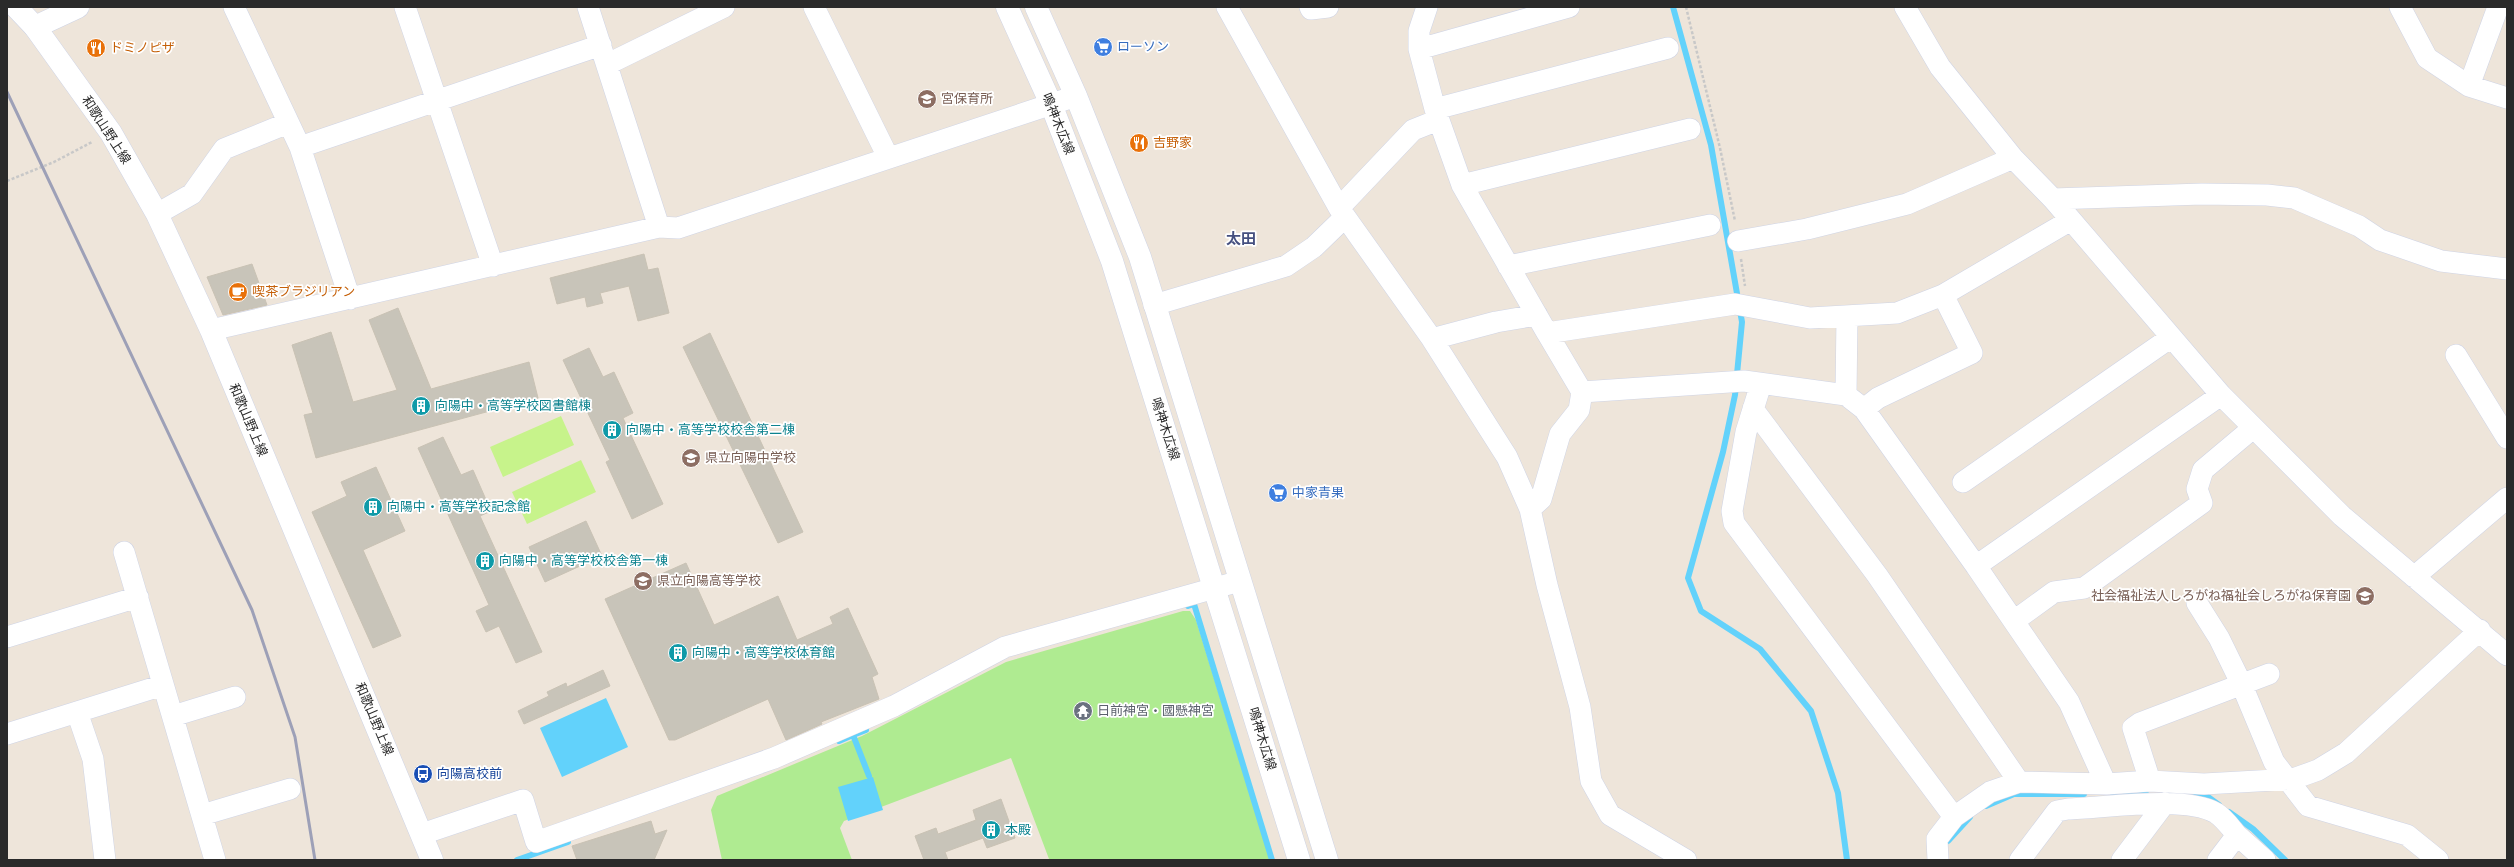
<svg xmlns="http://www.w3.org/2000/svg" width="2514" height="867" font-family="'Source Sans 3','Noto Sans JP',sans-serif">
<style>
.green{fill:#afeb91}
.pitch{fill:#c7f38b}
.water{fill:#62d2fb}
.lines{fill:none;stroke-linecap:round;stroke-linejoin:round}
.stream{stroke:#62d2fb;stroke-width:6}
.building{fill:#c8c4b9;stroke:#c9c2b4}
.minor-casing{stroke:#cfd4e5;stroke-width:22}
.tertiary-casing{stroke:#cfd4e5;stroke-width:23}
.secondary-casing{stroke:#cfd4e5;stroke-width:23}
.path{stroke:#c8c8c8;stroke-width:2.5;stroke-dasharray:3 2;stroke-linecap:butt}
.minor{stroke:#fff;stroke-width:21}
.tertiary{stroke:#fff;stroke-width:22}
.secondary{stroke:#fff;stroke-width:22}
.rail{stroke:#9da0b7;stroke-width:3}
.labels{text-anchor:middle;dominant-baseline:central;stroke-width:3.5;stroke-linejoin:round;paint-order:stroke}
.shop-label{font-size:13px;fill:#366cbe;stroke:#fff;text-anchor:start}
.food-label{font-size:13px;fill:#c56008;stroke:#fff;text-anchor:start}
.education-label{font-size:13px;fill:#785e54;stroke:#fff;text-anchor:start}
.street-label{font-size:13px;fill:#2a2a2a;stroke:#fff}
.culture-label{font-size:13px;fill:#0d838f;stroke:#fff;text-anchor:start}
.worship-label{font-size:13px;fill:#5b616d;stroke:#fff;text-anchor:start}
.transit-label{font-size:13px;fill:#164399;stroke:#fff;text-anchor:start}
.quarter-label{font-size:15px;font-weight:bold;fill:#455080;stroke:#fff}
</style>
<rect width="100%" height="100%" fill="#eee5da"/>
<path class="green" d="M1183,611H1190L1196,620L1270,860H1046L1049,859L1011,758L844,821L840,828L852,860H722L711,810L717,796L862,736L1006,662Z"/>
<path class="pitch" d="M561,416L574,445L503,477L490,447Z
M581,460L596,492L527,524L512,492Z"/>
<path class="water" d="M606,698L628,747L562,777L540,728Z
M873,777L883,810L848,821L838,787Z"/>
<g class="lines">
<path class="stream" d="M1673,7L1711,145L1742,322L1735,395L1723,452L1688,578L1701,611L1760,649L1811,711L1838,793L1847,860
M1188,606L1194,604L1272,860
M853,735L866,730
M839,741L853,735L869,776
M2113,793L2146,794
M2193,796L2208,797L2219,805
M1986,806L2014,794H2084
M2229,812L2253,829L2285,860
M1948,841L1970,817
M517,860L568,842"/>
</g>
<path class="building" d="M644,254L648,270L658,268L669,313L638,321L629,286L600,293L603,303L587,307L585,297L557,304L550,278Z
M252,264L267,305L223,315L207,277Z
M398,308L431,389L529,362L538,398L316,458L304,415L313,413L292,345L331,332L353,402L397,390L369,320Z
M710,333L803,532L778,543L683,347Z
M589,348L603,377L614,372L633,413L623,418L663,504L632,519L606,462L610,460L563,360Z
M443,437L461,475L473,470L491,511L480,516L542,652L516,663L499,626L486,632L476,611L489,605L418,448Z
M376,467L405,531L363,550L401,636L373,648L312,512L347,496L341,482Z
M586,521L602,556L545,582L529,547Z
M686,563L714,625L778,596L797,640L833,624L830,617L848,608L878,674L872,677L879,699L821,722L822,724L786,740L768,699L675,740H669L605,599Z
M603,670L610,686L524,724L518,711L549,696L547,692L566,683L567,687Z
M1001,799L1015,838L987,848L983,838L945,852L948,860H924L915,836L936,828L938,834L976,820L973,810Z
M651,821L655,834L667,830L654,860H577L572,846Z"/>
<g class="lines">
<g class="minor-casing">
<path id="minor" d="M234,7L300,147L350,299
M405,7L493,266
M588,7L659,227
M814,7L888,157
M1227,7L1339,208L1432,339L1507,457L1530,509L1547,585L1580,707L1591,781L1610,815L1686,860
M1310,7L1311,9L1328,7
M1427,7L1419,31V49L1435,109L1462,185L1547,333L1735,304L1810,318L1897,313L1943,295L2071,220
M1905,7L1940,67L2013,158L2053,199L2221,395L2342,516L2507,655
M2400,7L2427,58L2469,86L2507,98
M1419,49L1569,7
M608,64L724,7
M2469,86L2498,7
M1435,109L1668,48
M300,147L601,45
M1462,185L1690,129
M2053,199L2202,194L2267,195L2294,198L2359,226L2380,240L2441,261L2507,269
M1339,208L1413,130L1438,120
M157,214L192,194L224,149L288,123
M1738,241L1807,229L1907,204L2013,158
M1508,266L1710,225
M1154,305L1286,266L1314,247L1345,217
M211,330L659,227L678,228L1076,96
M1432,339L1496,322L1537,315
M2456,355L2507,438
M1761,384L1746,432L1732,511L1734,523L1954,817L1937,839L1938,860
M1582,392L1744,381L1846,395L1864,409L1878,398L1972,353L1943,295
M1846,395L1847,316
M1753,409L1877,575L2019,782L1990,792L1954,817
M1864,409L1976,566L2221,395
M1963,482L2170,338
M1530,509L1541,499L1560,434L1579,410L1582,392L1547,333
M124,552L215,860
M1976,566L2069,702L2106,784
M2414,577L2507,498
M2197,603L2219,638L2241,683L2274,762L2308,806L2407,835L2438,860
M2014,621L2054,592L2084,588L2202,503L2197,489L2203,470L2253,428
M7,637L138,597
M77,712L93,759L105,860
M173,716L235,697
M7,734L163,685
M2150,781L2204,784L2293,779L2318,770L2346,753L2480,630
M2019,782L2106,784L2150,781L2133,728L2140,723L2269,674
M202,815L290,789
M422,834L523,800L536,842L774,758L894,706L1005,647L1240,581
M2020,860L2057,811L2068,809C2105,808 2185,795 2216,813C2224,818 2231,828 2237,835
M2122,860L2165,803
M2218,860L2237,835L2265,860"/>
</g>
<g class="tertiary-casing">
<path id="tertiary" d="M35,27L78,7"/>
</g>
<g class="secondary-casing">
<path id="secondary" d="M16,7L35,27L111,133L157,214L211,330L432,860
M1007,7L1051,104L1112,261L1299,860
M1036,7L1076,96L1140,257L1327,860"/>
</g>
<path class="path" d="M1686,7L1720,148L1735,221
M7,181L54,162L92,142
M1741,259L1745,286"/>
<use href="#minor" class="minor"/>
<use href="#tertiary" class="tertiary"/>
<use href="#secondary" class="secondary"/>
<path class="rail" d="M7,92L252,610L295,737L315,860"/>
</g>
<defs>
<g id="supermarket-disc" transform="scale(1)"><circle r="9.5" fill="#3f7fe0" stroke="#fff"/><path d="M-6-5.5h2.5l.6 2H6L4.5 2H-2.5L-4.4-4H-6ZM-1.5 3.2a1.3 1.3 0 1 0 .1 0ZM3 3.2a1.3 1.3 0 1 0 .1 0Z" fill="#fff"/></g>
<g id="restaurant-disc" transform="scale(1)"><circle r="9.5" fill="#e8710a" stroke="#fff"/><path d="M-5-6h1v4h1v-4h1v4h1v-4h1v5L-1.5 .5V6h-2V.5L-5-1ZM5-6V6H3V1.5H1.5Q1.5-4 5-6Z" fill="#fff"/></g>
<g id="school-disc" transform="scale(1)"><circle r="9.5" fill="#8d6e63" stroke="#fff"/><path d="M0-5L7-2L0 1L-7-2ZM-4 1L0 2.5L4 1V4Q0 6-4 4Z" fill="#fff"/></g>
<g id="cafe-disc" transform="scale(1)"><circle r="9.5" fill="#e8710a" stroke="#fff"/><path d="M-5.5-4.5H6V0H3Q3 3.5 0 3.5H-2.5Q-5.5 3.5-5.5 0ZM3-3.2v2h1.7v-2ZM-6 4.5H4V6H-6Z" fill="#fff"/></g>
<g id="building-disc" transform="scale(1)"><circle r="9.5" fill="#0f9aa8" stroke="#fff"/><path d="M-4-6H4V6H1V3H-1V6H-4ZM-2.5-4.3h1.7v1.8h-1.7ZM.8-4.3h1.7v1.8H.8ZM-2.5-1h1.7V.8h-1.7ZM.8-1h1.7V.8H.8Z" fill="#fff"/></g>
<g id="temple-disc" transform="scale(1)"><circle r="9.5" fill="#6b7280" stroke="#fff"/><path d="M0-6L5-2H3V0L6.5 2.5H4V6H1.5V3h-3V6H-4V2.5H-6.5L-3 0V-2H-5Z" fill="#fff"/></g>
<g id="bus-disc" transform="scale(1)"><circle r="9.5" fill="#1a4fb4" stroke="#fff"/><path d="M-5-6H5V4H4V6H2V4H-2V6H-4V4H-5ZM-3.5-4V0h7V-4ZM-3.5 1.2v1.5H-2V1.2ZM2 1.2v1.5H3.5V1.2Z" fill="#fff"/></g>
</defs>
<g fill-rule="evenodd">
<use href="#supermarket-disc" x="1103" y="47"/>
<use href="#restaurant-disc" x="96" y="48"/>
<use href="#school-disc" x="927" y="99"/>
<use href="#restaurant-disc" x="1139" y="143"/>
<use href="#cafe-disc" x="238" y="292"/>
<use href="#building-disc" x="421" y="406"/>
<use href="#building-disc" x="612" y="430"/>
<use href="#school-disc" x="691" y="458"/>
<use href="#supermarket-disc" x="1278" y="493"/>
<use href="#building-disc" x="373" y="507"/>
<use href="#building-disc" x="485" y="561"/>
<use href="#school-disc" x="643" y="581"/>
<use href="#school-disc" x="2365" y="596"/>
<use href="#building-disc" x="678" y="653"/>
<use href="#temple-disc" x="1083" y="711"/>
<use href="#bus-disc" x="423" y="774"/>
<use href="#building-disc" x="991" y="830"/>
</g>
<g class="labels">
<g class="shop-label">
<text x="1117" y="47">ローソン</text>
<text x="1292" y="493">中家青果</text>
</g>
<g class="food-label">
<text x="110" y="48">ドミノピザ</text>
<text x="1153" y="143">吉野家</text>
<text x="252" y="292">喫茶ブラジリアン</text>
</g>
<g class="education-label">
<text x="941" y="99">宮保育所</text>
<text x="705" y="458">県立向陽中学校</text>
<text x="657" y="581">県立向陽高等学校</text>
<text x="2351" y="596" text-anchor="end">社会福祉法人しろがね福祉会しろがね保育園</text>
</g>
<g class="street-label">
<text transform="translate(1058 124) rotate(68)">鳴神木広線</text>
<text transform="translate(106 130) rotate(57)">和歌山野上線</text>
<text transform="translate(248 420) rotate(67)">和歌山野上線</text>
<text transform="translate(1165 429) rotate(72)">鳴神木広線</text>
<text transform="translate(374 719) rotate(67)">和歌山野上線</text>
<text transform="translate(1262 739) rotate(73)">鳴神木広線</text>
</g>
<g class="culture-label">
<text x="435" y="406">向陽中・高等学校図書館棟</text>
<text x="626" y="430">向陽中・高等学校校舎第二棟</text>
<text x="387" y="507">向陽中・高等学校記念館</text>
<text x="499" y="561">向陽中・高等学校校舎第一棟</text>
<text x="692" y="653">向陽中・高等学校体育館</text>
<text x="1005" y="830">本殿</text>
</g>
<g class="worship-label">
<text x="1097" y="711">日前神宮・國懸神宮</text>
</g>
<g class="transit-label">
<text x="437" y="774">向陽高校前</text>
</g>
<g class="quarter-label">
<text x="1241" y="239">太田</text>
</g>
</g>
<rect width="2514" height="867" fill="none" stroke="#2a2a2a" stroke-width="16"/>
</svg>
